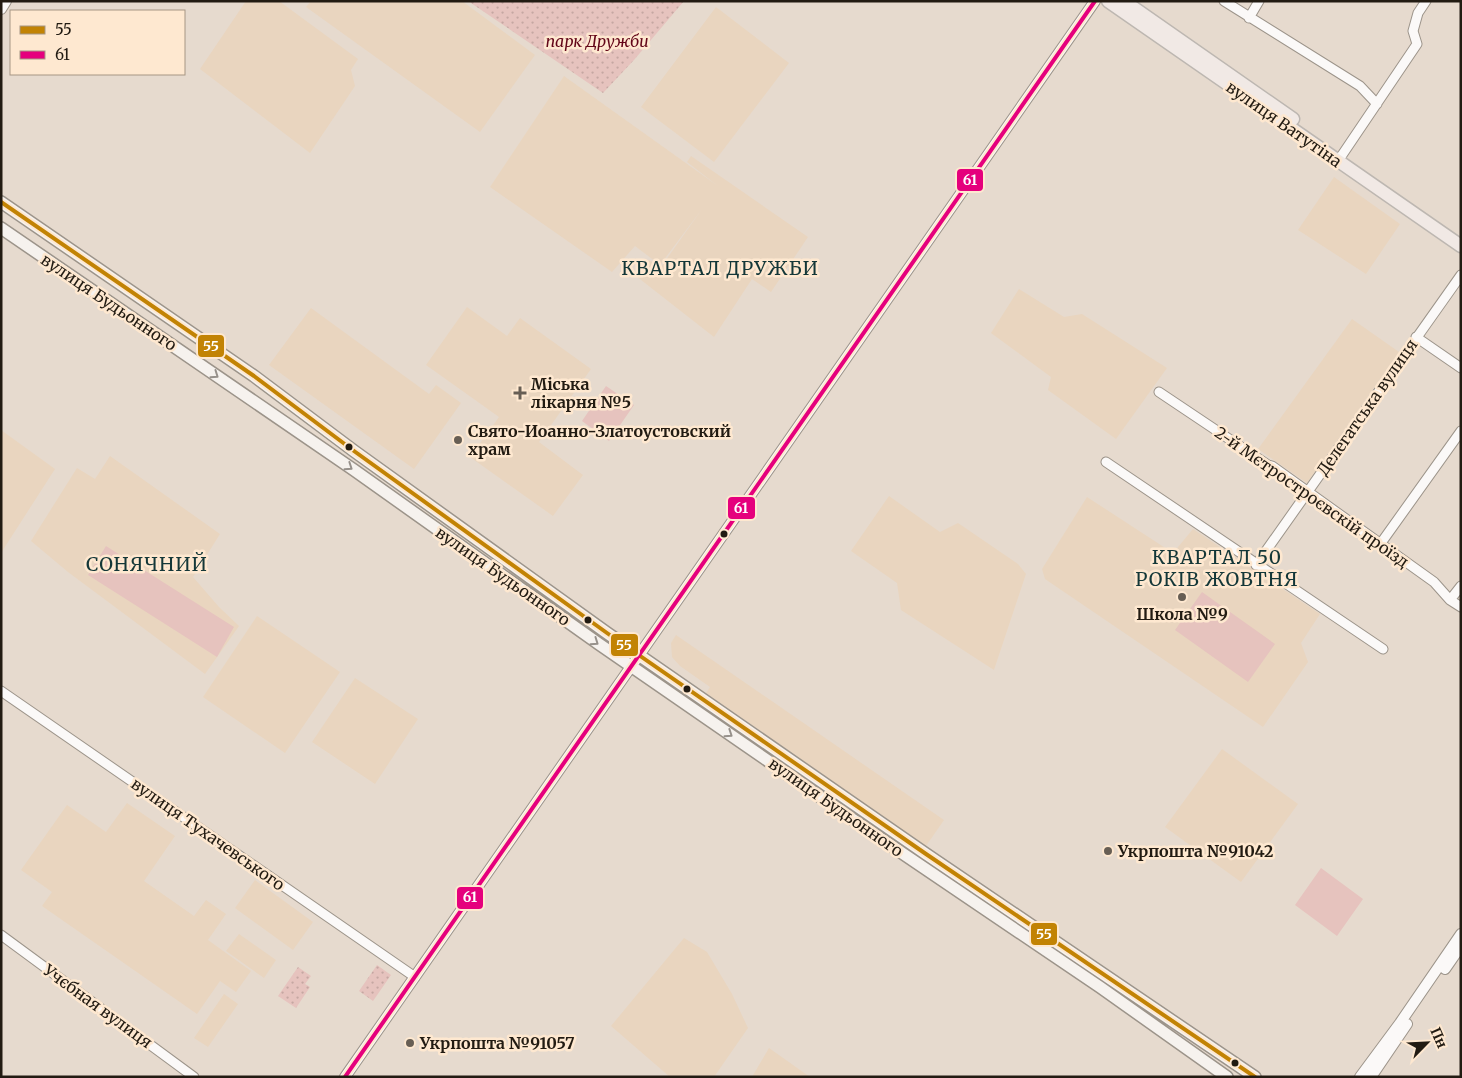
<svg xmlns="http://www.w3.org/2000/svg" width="1462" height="1078" font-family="Merriweather,serif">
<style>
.built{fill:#e9d5bf}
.park{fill:url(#park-dots)}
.garden{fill:#e6c3be}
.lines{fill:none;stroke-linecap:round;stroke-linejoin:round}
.minor-casing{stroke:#9c948a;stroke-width:11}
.tertiary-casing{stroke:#9c948a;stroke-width:12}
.secondary-casing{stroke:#9c948a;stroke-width:14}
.primary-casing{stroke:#bdb7b1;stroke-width:15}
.minor{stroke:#fbf9f8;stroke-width:9}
.tertiary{stroke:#fbf9f8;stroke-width:10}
.secondary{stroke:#f6f2ee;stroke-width:11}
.primary{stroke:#f1e9e5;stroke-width:12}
.bus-1-casing{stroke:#fee8d0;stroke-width:8}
.bus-2-casing{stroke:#fee8d0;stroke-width:8}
.bus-1{stroke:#c28304;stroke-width:4}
.bus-2{stroke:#e5007d;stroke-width:4}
.oneway{stroke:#97918b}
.poi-dot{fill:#675e54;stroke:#fee8d0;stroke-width:2}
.bus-dot{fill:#221b12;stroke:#fee8d0;stroke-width:2}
.labels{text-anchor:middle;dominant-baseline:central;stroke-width:5;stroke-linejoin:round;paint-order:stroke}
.park-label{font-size:16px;font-style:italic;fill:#630618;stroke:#fee8d0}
.street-label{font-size:16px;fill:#221b12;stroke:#fee8d0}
.poi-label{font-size:16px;font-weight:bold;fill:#221b12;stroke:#fee8d0;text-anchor:start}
.quarter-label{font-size:19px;letter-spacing:1px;fill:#143738;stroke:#fee8d0}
.line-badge{stroke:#fee8d0;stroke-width:2}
.badge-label{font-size:14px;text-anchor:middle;font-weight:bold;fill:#fff}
</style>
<defs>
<pattern id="park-dots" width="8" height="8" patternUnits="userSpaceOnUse" patternTransform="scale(1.25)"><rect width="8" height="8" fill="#e6c3be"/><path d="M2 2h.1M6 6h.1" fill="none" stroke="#c5a7a2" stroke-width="1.8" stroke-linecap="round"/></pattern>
</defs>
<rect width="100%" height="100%" fill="#e6dace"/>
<path class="built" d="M246,1H279L358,59L351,70L355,86L310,153L200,69Z
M311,1H462L535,55L480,132L306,7Z
M716,7L789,63L714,162L641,107Z
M564,76L718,186L687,162L691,156L808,237L771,292L752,279L714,337L636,276L649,260L661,267L702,209L660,265L635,246L612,272L490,187Z
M1334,177L1400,224L1366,274L1298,230Z
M1019,289L1064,317L1082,314L1167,368L1116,439L1048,390L1051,377L991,333Z
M467,307L507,336L520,318L591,369L539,442L583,475L553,516L470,457L499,417L426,365Z
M311,308L429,394L436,385L461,403L414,469L269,365Z
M1352,319L1399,352L1307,483L1258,449Z
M1,430L55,469L1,553Z
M110,456L220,534L193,577L219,607L239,626L205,674L68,572L31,541L77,468L95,479Z
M889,496L940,532L958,523L1018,564L1026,574L994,670L901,610L897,583L851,551Z
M1087,497L1173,553L1193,529L1320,614L1301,643L1308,662L1263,727L1045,579L1042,569Z
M257,616L340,672L285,753L203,697Z
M676,635L944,820L926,846L706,693L710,687L680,666L672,657L671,643Z
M355,678L418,719L375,784L312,742Z
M1222,749L1298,804L1241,882L1165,827Z
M127,803L175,836L144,881L194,916L206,900L226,914L208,940L251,971L236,992L220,981L197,1014L42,906L52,892L21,870L67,805L106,832Z
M255,880L313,922L293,950L235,908Z
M239,934L276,960L264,978L226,951Z
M684,938L707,952L732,994L748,1028L714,1077H670L611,1026Z
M224,994L238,1004L208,1047L194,1038Z
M769,1048L810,1077H752Z"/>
<path class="park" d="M468,1H684L634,60L603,93Z
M377,965L391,975L373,1001L359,991Z
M298,967L311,976L305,984L310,987L296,1008L278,996Z"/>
<path class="garden" d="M606,386L634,405L609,441L582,421Z
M106,546L234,627L217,657L88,575Z
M1202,592L1275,644L1248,682L1175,630Z
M1321,868L1363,899L1337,936L1295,905Z"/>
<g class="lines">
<g class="minor-casing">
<path id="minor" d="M1224,1L1360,86L1377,104
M1249,18L1259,1
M1338,161L1417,44L1413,31L1418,13L1426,1
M1416,337L1461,368
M1159,392L1268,465L1272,466L1434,582L1450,600L1461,607
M1106,462L1383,649
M1381,543L1461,431
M1256,565L1461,275
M1450,600L1461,586
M1,691L415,977
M1,935L194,1077"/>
</g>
<g class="tertiary-casing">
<path id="tertiary" d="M1,9L6,1
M1445,969L1461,946
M345,1077L1095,1
M1360,1077L1400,1023L1461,934
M1371,1077L1407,1024"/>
</g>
<g class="secondary-casing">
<path id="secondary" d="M1,202L254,376L354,451L607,633L926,854L1255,1077
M1,228L354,470L599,644L874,834L1100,987L1227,1077"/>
</g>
<g class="primary-casing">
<path id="primary" d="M1108,1L1461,246
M1124,1L1293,119"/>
</g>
<use href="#minor" class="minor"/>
<use href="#tertiary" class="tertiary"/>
<use href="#secondary" class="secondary"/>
<use href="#primary" class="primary"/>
<g class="bus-1-casing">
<path id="bus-1" d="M1,202L254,376L354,451L607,633L926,854L1255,1077"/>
</g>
<g class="bus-2-casing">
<path id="bus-2" d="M345,1077L1095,1"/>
</g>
<use href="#bus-1" class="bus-1"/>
<use href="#bus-2" class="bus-2"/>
</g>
<defs><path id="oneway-chevron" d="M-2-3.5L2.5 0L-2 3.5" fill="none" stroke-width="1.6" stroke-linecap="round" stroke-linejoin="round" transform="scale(1.25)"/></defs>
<g class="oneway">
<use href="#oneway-chevron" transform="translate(215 375) rotate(35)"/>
<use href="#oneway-chevron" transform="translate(349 467) rotate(34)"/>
<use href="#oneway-chevron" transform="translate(595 642) rotate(35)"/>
<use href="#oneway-chevron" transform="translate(729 734) rotate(34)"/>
</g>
<g class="poi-dot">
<path d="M517.5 385.5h5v5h5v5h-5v5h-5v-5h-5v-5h5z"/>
<circle cx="458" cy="440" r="5"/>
<circle cx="1182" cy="597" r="5"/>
<circle cx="1108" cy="851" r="5"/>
<circle cx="410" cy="1043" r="5"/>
</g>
<g class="bus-dot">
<circle cx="349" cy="447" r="4.5"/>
<circle cx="724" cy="534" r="4.5"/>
<circle cx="588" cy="620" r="4.5"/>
<circle cx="687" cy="689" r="4.5"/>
<circle cx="1235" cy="1063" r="4.5"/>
</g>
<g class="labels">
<g class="park-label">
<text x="597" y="41">парк Дружби</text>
</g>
<g class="street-label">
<text transform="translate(1284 124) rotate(35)">вулиця Ватутіна</text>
<text transform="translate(109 302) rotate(34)">вулиця Будьонного</text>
<text transform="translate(1367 407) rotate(-55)">Делегатська вулиця</text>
<text transform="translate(1312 497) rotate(35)">2-й Мєтростроєвскій проїзд</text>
<text transform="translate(503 576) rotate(35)">вулиця Будьонного</text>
<text transform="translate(836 807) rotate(35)">вулиця Будьонного</text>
<text transform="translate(208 834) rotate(35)">вулиця Тухачевського</text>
<text transform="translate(98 1006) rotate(36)">Учєбная вулиця</text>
</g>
<g class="poi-label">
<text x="531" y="384">Міська<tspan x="531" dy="18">лікарня №5</tspan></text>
<text x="468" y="431">Свято-Иоанно-Златоустовский<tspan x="468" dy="18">храм</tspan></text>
<text x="1182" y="614" text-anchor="middle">Школа №9</text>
<text x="1118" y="851">Укрпошта №91042</text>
<text x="420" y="1043">Укрпошта №91057</text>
</g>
<g class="quarter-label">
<text x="720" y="268">КВАРТАЛ ДРУЖБИ</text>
<text x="1217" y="557">КВАРТАЛ 50<tspan x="1217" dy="22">РОКІВ ЖОВТНЯ</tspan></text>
<text x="147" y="564">СОНЯЧНИЙ</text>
</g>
</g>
<g class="line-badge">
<rect x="956" y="168" width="28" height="24" rx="5" fill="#e5007d"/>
<rect x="197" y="334" width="28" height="24" rx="5" fill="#c28304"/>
<rect x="727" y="496" width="29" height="24" rx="5" fill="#e5007d"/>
<rect x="610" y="633" width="29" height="24" rx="5" fill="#c28304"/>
<rect x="456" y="886" width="28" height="24" rx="5" fill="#e5007d"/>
<rect x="1030" y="922" width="28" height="24" rx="5" fill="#c28304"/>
</g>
<g class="badge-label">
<text x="970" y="185">61</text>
<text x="211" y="351">55</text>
<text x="741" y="513">61</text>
<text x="624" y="650">55</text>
<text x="470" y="902">61</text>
<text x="1044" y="939">55</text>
</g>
<rect width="1462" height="1078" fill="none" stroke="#221b12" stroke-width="5"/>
<rect x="10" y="10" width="175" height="65" fill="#fee8d0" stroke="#a69684"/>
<rect x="20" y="26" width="25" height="8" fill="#c28304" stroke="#a69684"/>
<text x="55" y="35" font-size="15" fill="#221b12">55</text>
<rect x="20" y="51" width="25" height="8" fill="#e5007d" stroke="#a69684"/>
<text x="55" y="60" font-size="15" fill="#221b12">61</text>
<g transform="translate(1427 1043) rotate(66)" stroke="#fee8d0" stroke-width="4" paint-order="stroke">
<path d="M0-4L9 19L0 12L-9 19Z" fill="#221b12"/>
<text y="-8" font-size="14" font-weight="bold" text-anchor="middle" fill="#221b12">Пн</text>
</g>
</svg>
